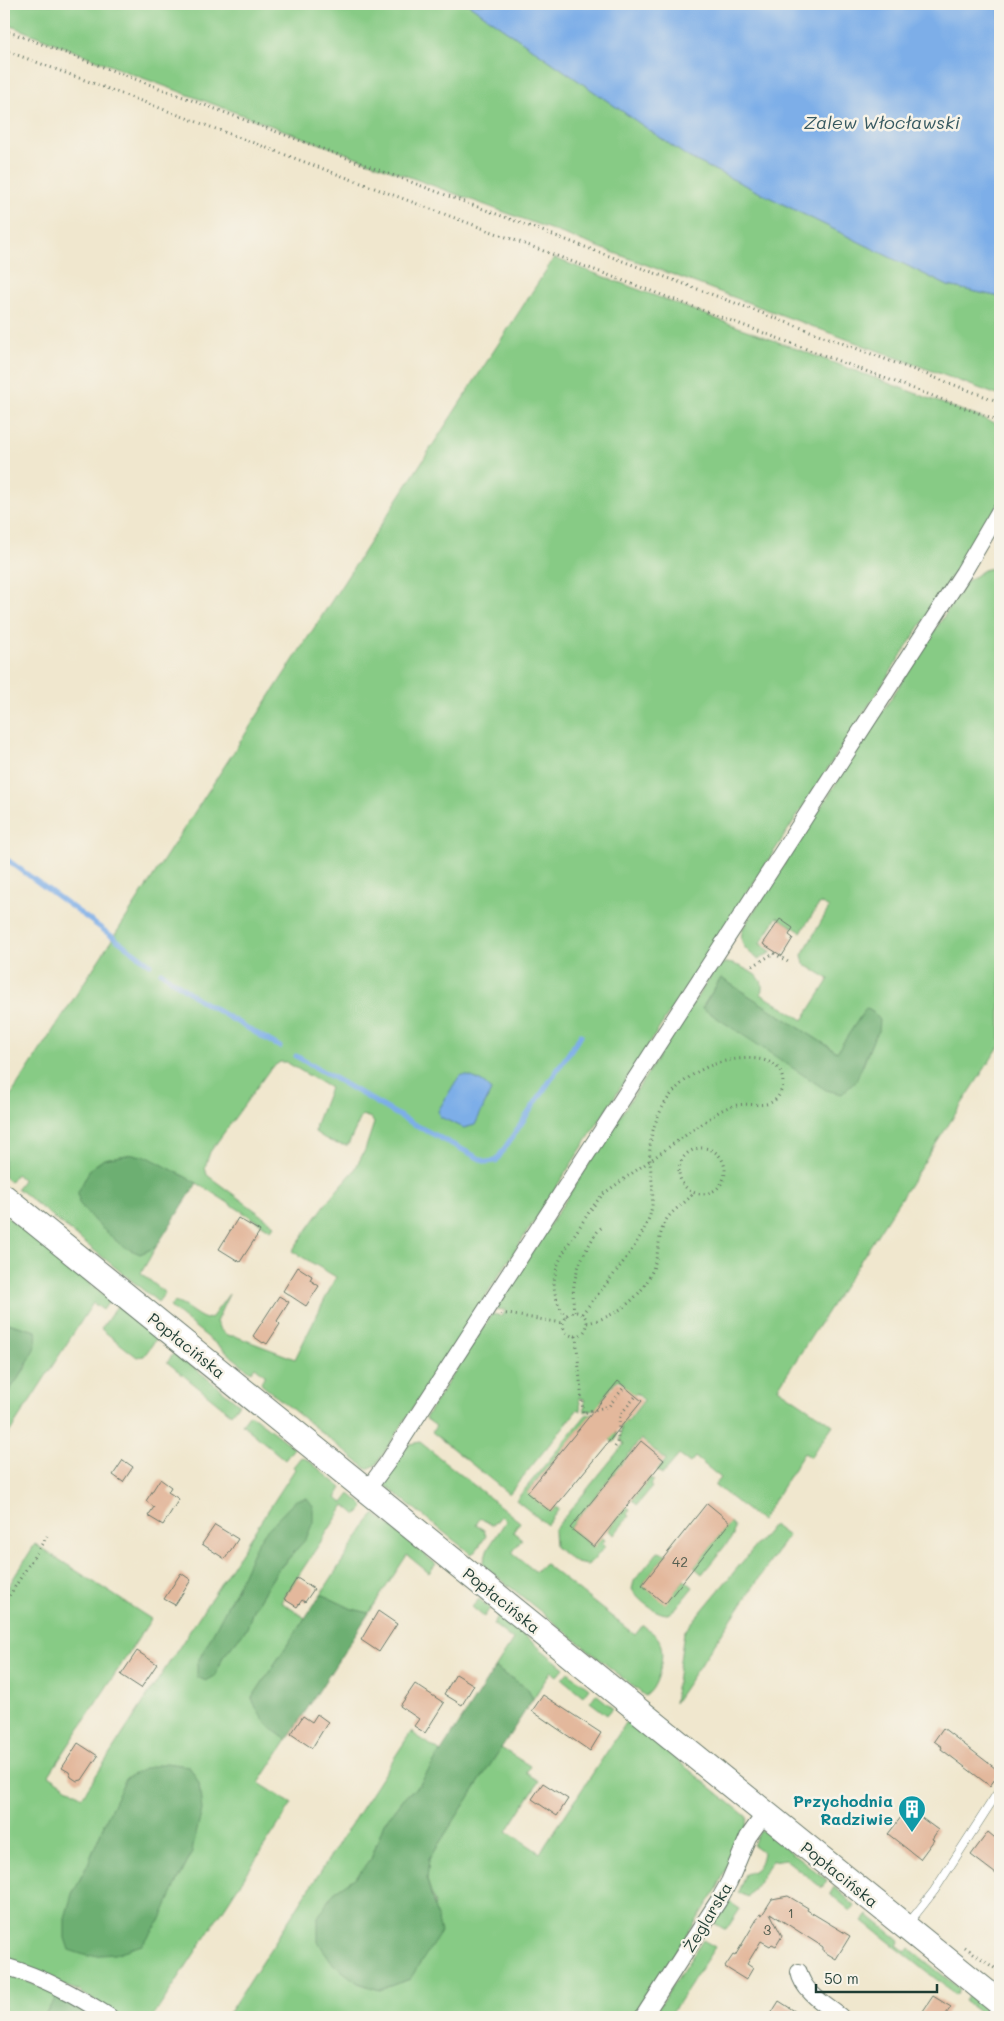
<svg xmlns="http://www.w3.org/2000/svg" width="1004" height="2021" font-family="Mali,sans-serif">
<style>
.green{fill:#87cb85;stroke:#53845c;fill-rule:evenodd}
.forest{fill:#6daf72;stroke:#467653}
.water{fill:#7daee8;stroke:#4e768e}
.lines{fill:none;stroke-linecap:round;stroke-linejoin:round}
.stream{stroke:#7daee8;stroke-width:5}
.building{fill:#e3b89c}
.service-casing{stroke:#68786a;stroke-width:9}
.minor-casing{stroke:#68786a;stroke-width:18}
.primary-casing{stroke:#68786a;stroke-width:27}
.path{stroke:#68786a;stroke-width:3;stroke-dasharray:1 4;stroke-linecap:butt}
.service{stroke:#fff;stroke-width:8}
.minor{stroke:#fff;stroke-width:16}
.primary{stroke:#fff;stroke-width:25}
.labels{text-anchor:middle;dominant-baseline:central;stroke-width:5;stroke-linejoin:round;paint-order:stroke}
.number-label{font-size:14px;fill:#505c4e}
.street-label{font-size:16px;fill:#1f3d34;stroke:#f7f3e8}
.culture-label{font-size:16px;font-weight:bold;fill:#0d838f;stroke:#f7f3e8;text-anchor:end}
.water-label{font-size:18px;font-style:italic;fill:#365961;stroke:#f7f3e8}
</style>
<rect width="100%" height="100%" fill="#f7f3e8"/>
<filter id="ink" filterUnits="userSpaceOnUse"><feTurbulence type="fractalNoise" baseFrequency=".02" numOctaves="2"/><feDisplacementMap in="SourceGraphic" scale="10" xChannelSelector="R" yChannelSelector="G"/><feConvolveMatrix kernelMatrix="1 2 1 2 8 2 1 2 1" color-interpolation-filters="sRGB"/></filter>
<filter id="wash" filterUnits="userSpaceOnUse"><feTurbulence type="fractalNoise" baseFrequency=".0096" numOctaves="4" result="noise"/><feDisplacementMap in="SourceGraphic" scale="20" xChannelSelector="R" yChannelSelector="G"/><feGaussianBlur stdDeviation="1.12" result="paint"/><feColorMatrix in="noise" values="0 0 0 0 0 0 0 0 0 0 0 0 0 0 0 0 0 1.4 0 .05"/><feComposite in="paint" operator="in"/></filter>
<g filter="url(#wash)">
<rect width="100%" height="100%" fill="#f0e7ce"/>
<path class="green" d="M4,4H468L688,157L948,286L1000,297V396L132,74L4,23Z
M554,258L1000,425V503L376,1465L367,1469L262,1385L261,1382L265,1375L255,1367L251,1372L170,1307L174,1302C187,1305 194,1315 206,1319L212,1317L229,1294L216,1322C220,1330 225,1337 235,1336L295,1359L336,1277L292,1251L330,1198L354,1171L365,1150L374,1123L371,1118L362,1115L348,1145C336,1146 325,1139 315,1132L316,1124L330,1088L286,1062H280L270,1069L210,1152L205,1167L207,1175L275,1225L271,1230L197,1183L133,1154L104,1159L90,1169L140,1254L156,1247L141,1273L165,1293L158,1302L17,1188L23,1180L16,1174L10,1182L4,1177V1106Z
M1000,566V1045L778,1388L833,1425L811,1457L804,1453L761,1521L715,1485L721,1478L695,1457L690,1463L679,1455L662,1475L657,1471L666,1460L641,1439L570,1528L593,1547L602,1537L605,1540L602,1544L605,1546L592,1562L587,1565L576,1563L555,1547L554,1530L624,1444L620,1440L622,1418L627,1422L644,1400L636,1393L618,1414L616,1439L613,1443L590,1416L527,1492L551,1512L555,1507L559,1509L547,1525L516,1500L586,1415L610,1407L626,1386L618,1379L601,1401L605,1405L585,1412L584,1399L579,1397L581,1411L578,1409L509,1494L432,1432L436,1426L425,1418L492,1314L502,1316L506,1310L495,1309L716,968L724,963C734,962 757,973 761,981C763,985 762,989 761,994L803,1020L829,979L804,964L802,955L829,908L820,903L801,932L777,917L760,944L772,952L758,959C746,950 738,945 743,928L966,582L984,570ZM721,978L837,1052L866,1008L874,1013L879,1031L873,1040L863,1066L702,1008Z
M4,1214L110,1300L103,1310L93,1303L4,1441V1398L27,1366L36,1331L4,1322Z
M117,1306L157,1338L144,1356L137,1357L101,1329Z
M175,1352L239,1404L231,1414L167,1362Z
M250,1414L294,1448L285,1460L242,1424Z
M420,1442L520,1522L513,1532L522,1539L512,1553L536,1572L544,1563L635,1635L643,1625C647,1629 654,1633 658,1638C667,1651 659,1689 645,1696L483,1565L487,1550L506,1521L501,1516L496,1522L492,1525L480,1518L476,1525L484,1530L486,1536L476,1551L471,1554L385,1485L386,1479L409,1444Z
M301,1457L308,1460L342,1488L336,1498L343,1503L350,1494L363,1505V1509L357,1515L345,1505L281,1602L305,1618L252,1698L273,1730L287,1740L259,1783L292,1804L153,2017H118L81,1992L4,1961V1593L35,1544L151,1619L49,1775L82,1797L295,1469L293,1467ZM278,1519L294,1553L277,1571L253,1610L247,1628L223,1657L215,1676L209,1642L265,1532ZM107,1817L191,1855L176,1885L72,1894L88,1864Z
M650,1478L654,1480L650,1485L652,1487L637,1505L632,1500Z
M626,1507L630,1509L627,1514L629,1516L614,1535L608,1530Z
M375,1514L436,1564L429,1573L407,1555L369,1613L352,1609L321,1594L367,1523Z
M730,1522L734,1527L733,1536L702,1574L694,1567Z
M773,1525L788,1536L674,1703L684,1632Z
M658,1552L667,1554L642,1585L665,1603L684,1580L693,1587L676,1608L668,1614C656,1614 637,1600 632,1589L634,1581Z
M479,1599L490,1608L484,1617L472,1607Z
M499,1615L564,1668L557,1676L551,1671L533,1699L527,1688L495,1668L513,1640L493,1624Z
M568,1672L589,1688L583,1696L562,1679Z
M596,1694L613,1708L607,1715L590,1702Z
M628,1720L747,1817L746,1826L717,1889L634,2017H226L411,1732L441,1752L420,1784L405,1797L384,1823L371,1859L356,1878L334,1892L358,1983L380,1990L410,1979L435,1904L427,1880L429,1859L501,1748L530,1766L526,1773L539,1781L507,1831L540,1853Z
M763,1830L827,1880L822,1888L785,1859L772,1861L748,1897L738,1892L745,1874C758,1871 761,1864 763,1852L753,1845L760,1831Z
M834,1887L855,1905L851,1911L830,1894Z
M728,1901L740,1909L726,1930L714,1923Z
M868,1915L900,1941L897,1945L906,1952L909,1948L960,1989L956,1995L863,1921Z
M703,1940L715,1947L669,2017H652Z
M4,1971L58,1995L43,2017H4Z
M968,1995L994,2017H985L964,2001Z"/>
<path class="forest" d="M721,978L837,1052L866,1008L874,1013L880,1020L879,1031L873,1040L856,1081L842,1094L826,1090L702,1008Z
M133,1154L150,1158L197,1183L156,1247L140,1254L122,1246L96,1223L79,1203L78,1192L90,1169L104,1159Z
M4,1322L36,1331C41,1349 15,1383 4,1398Z
M307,1498L313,1506V1522L306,1539L277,1571L253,1610L247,1628L223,1657L215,1676L206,1681L197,1677V1663L238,1586L256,1545L265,1532L296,1500Z
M321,1594L352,1609L369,1613L287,1740C268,1726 260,1720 252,1698Z
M495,1668L527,1688L533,1699L429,1859L427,1880L441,1932L410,1979L380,1990L358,1983L334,1965L318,1942V1917L334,1892L356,1877L371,1859L384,1823L405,1797L420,1784Z
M166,1763L189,1766L199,1783L202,1810L191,1855L176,1885L160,1921L142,1945L114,1954L87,1956L69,1950L65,1938V1918L72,1894L88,1864L107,1817L126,1778L146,1768Z
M58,1995L101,2017H43Z"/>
<path class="water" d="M468,4H1000V297L948,286L688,157Z
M462,1075C472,1076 486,1082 491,1091L475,1125L464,1128L440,1117L438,1111L456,1081Z"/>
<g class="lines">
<path class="stream" d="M9,861L150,964
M161,972L201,1001L280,1047
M296,1056L410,1122L486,1162L496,1161L581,1035"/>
</g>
<g id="blocks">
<path class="building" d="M780,919L793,928L789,935L793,938L782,956L763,944Z
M238,1218L260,1231L240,1262L219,1249Z
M298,1267L312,1276L310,1280L319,1286L306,1306L283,1291Z
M279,1296L289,1302L277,1321L280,1324L267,1344L264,1342L263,1343L253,1336Z
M618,1381L642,1401L551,1512L527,1493Z
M641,1441L664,1460L594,1547L570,1528Z
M123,1460L133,1467L123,1482L113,1475Z
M160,1479L171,1487L168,1492L179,1499L163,1525L148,1516L154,1507L146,1501Z
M707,1503L730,1522L665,1604L642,1585Z
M215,1525L238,1539L225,1559L202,1544Z
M181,1573L191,1580L175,1605L164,1599Z
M297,1578L314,1589L305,1602L302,1600L297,1607L284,1599Z
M378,1611L397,1624L379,1652L361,1640Z
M137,1651L157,1664L141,1688L121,1675Z
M456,1674L474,1685L462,1705L444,1694Z
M415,1684L444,1703L425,1733L414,1726L419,1719L400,1706Z
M543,1695L601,1733L590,1751L532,1711Z
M317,1714L328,1722L312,1748L291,1734L303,1716L312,1722Z
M943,1728L1000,1772L990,1786L941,1749L942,1747L934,1741Z
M78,1743L98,1756L82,1780L77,1781L71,1777L69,1772L62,1768Z
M543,1783L568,1799L557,1816L532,1799Z
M908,1808L938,1830L932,1839L934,1840L920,1859L888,1834Z
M988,1832L1000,1842V1877L971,1855Z
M788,1896L808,1908L807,1910L850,1936L836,1959L823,1951V1947L770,1913L782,1936L776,1946L772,1944L770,1946L761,1941L747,1964L753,1968L746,1980L725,1967L733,1955L735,1956L760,1914L762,1915L772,1899Z
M933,1996L951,2007L944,2017H919Z
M779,2001L804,2017H769Z"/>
</g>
</g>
<g filter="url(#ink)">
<use href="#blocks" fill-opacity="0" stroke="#68786a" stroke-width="1"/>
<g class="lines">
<g class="service-casing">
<path id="service" d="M908,1924L934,1891L1000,1789"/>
</g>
<g class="minor-casing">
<path id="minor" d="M367,1490L387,1463L412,1424L963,573L1000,510
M4,1966C43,1977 76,1995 110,2017
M799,1972C803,1992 826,2005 841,2017
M643,2017L719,1900L729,1882L748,1837L765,1813"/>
</g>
<g class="primary-casing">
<path id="primary" d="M4,1197L1000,2003"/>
</g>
<path class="path" d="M4,30L1000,402
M4,50L1000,421
M753,966L774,953L788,962
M679 1171a23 23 0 1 1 46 0a23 23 0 1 1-46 0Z
M574,1312C571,1286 576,1267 589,1245C593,1238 597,1230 604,1226
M563 1324a12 12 0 1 1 24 0a12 12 0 1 1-24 0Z
M501,1313L563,1323
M566,1317C544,1286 556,1263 574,1235C582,1224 589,1211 598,1200L603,1194L714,1115C721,1110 729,1106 738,1105C754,1102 773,1111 781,1091C784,1085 783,1079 781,1073C772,1052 731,1058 715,1064C696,1070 678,1084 667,1100C655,1118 648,1140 650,1161C651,1178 655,1194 651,1211C644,1242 603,1287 582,1314
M587,1323C620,1316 648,1293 656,1259C659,1247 659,1234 665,1222C672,1209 686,1204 694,1192
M576,1336L583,1413L609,1406L625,1386
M615,1447L617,1444L620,1415L636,1396
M4,1604L47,1536
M965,1947L1000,1972"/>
<use href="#service" class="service"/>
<use href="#minor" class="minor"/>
<use href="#primary" class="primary"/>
</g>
</g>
<defs>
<g id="building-pin" transform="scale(1.4375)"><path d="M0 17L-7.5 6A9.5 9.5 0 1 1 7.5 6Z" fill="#0f9aa8" stroke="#f7f3e8"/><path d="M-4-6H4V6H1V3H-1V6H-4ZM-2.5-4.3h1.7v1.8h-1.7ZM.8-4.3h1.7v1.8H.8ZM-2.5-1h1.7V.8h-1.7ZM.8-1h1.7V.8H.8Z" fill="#fff"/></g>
</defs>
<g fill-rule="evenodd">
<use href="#building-pin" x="912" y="1809"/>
</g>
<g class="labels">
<g class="number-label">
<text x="680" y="1561">42</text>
<text x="791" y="1912">1</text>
<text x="767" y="1929">3</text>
</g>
<g class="street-label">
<text transform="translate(187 1345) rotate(39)">Popłacińska</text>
<text transform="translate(502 1600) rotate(39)">Popłacińska</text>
<text transform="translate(840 1874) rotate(39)">Popłacińska</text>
<text transform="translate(707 1917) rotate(-59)">Żeglarska</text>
</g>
<g class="culture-label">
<text x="893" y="1800">Przychodnia<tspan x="893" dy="18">Radziwie</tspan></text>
</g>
<g class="water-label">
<text x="882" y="122">Zalew Włocławski</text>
</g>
</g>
<rect width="1004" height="2021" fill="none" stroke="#f7f3e8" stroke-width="20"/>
<path d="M816 1984v8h121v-8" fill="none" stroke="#1f3d34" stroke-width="2.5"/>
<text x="824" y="1984" font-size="15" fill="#1f3d34" stroke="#f7f3e8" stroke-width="4" paint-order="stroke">50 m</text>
</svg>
